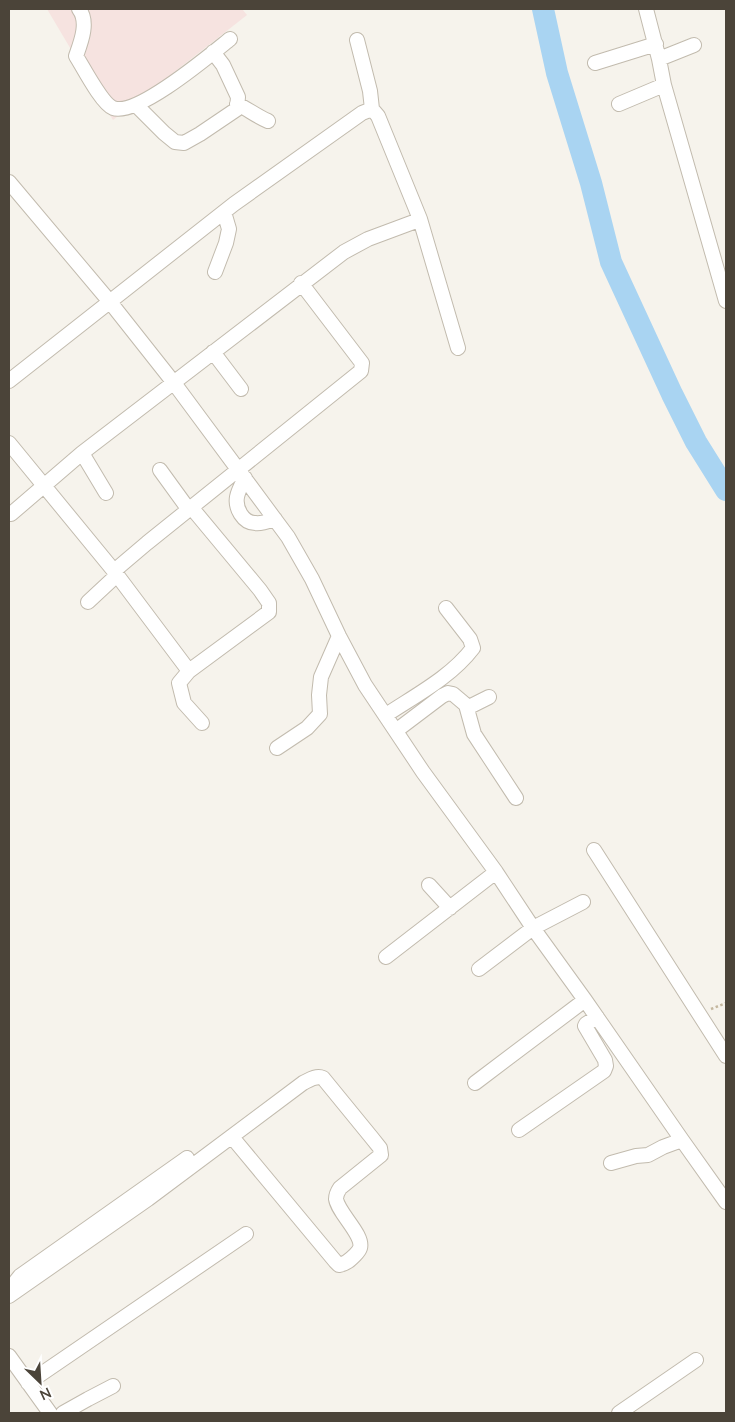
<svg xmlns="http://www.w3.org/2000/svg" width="735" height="1422" font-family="Lato,sans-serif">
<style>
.medical{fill:#f6e3e0}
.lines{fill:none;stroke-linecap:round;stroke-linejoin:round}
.river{stroke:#a9d4f2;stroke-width:22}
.minor-casing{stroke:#c2bbae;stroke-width:16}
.path{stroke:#c4b79f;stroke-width:2.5;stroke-dasharray:2.5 2.5;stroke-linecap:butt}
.minor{stroke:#fff;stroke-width:14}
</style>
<rect width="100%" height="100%" fill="#f6f3ec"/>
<path class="medical" d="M47,9H242L247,15L113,120Z"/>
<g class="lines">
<path class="river" d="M543,9L557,73L591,183L611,262L672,394L696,442L726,490"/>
<g class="minor-casing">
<path id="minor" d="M79,9C89,22 81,42 76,56C83,67 102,104 113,108C137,117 210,55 230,39
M646,9L659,59L664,85L726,301
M357,40L370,91L372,109L378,116L420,219L458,348
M659,59L694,45
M595,63L656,44
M237,104C248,109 256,116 268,121
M619,104L664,85
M136,105L164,133L175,142L184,143L200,134L237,109L238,97L223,65L213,52
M9,182L110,302L174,383L288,537L312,579L339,636L365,685L423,772L496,872L533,928L585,1000L682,1140L726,1202
M215,272L226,243L229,229L224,212
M213,352L241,389
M9,381L234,204L362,113L372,109
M9,443L114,571L189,671
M82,453L106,493
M160,470L189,510
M245,478C242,484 238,491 237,497C235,508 243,523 255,523C262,524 269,521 275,519
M191,507L260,590L269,603V612L189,671L179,683L184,703L202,723
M11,514L82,453L344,252L368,239L419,220
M114,571L147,543L361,371L362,363L301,283
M88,602L117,575
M467,708L489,697
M386,715C416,695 451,677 473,648L470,639L446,608
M397,730L442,696L448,693L453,694L466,705L474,734L516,798
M277,748L307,728L320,714L319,695L321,677L339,636
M594,850L726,1056
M429,885L450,908
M386,957L496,872
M479,969L533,928L583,902
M475,1083L585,1000
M519,1130L604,1071L606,1066L605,1060L585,1026L586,1024L597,1017
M611,1163L636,1156L648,1155L663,1147L682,1140
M16,1291V1281L20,1276L187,1158
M9,1296L148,1199L303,1083C309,1080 316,1075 323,1078L372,1138L380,1148L381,1155L340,1188C338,1191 336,1195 336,1199C338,1213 364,1235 360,1248C359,1251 357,1253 355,1255C350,1260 346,1264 339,1265L335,1261L232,1137
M9,1356L50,1413
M28,1383L246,1234
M63,1413L88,1399L113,1386
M619,1413L696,1360"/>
</g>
<path class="path" d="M711,1009L726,1003"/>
<use href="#minor" class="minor"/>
</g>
<rect width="735" height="1422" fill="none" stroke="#4b4439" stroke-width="20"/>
<g transform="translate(40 1382) rotate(155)" stroke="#ffffff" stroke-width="4" paint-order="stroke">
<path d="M0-4L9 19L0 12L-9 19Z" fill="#4b4439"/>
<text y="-8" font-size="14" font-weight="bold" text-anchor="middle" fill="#4b4439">N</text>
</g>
</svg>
